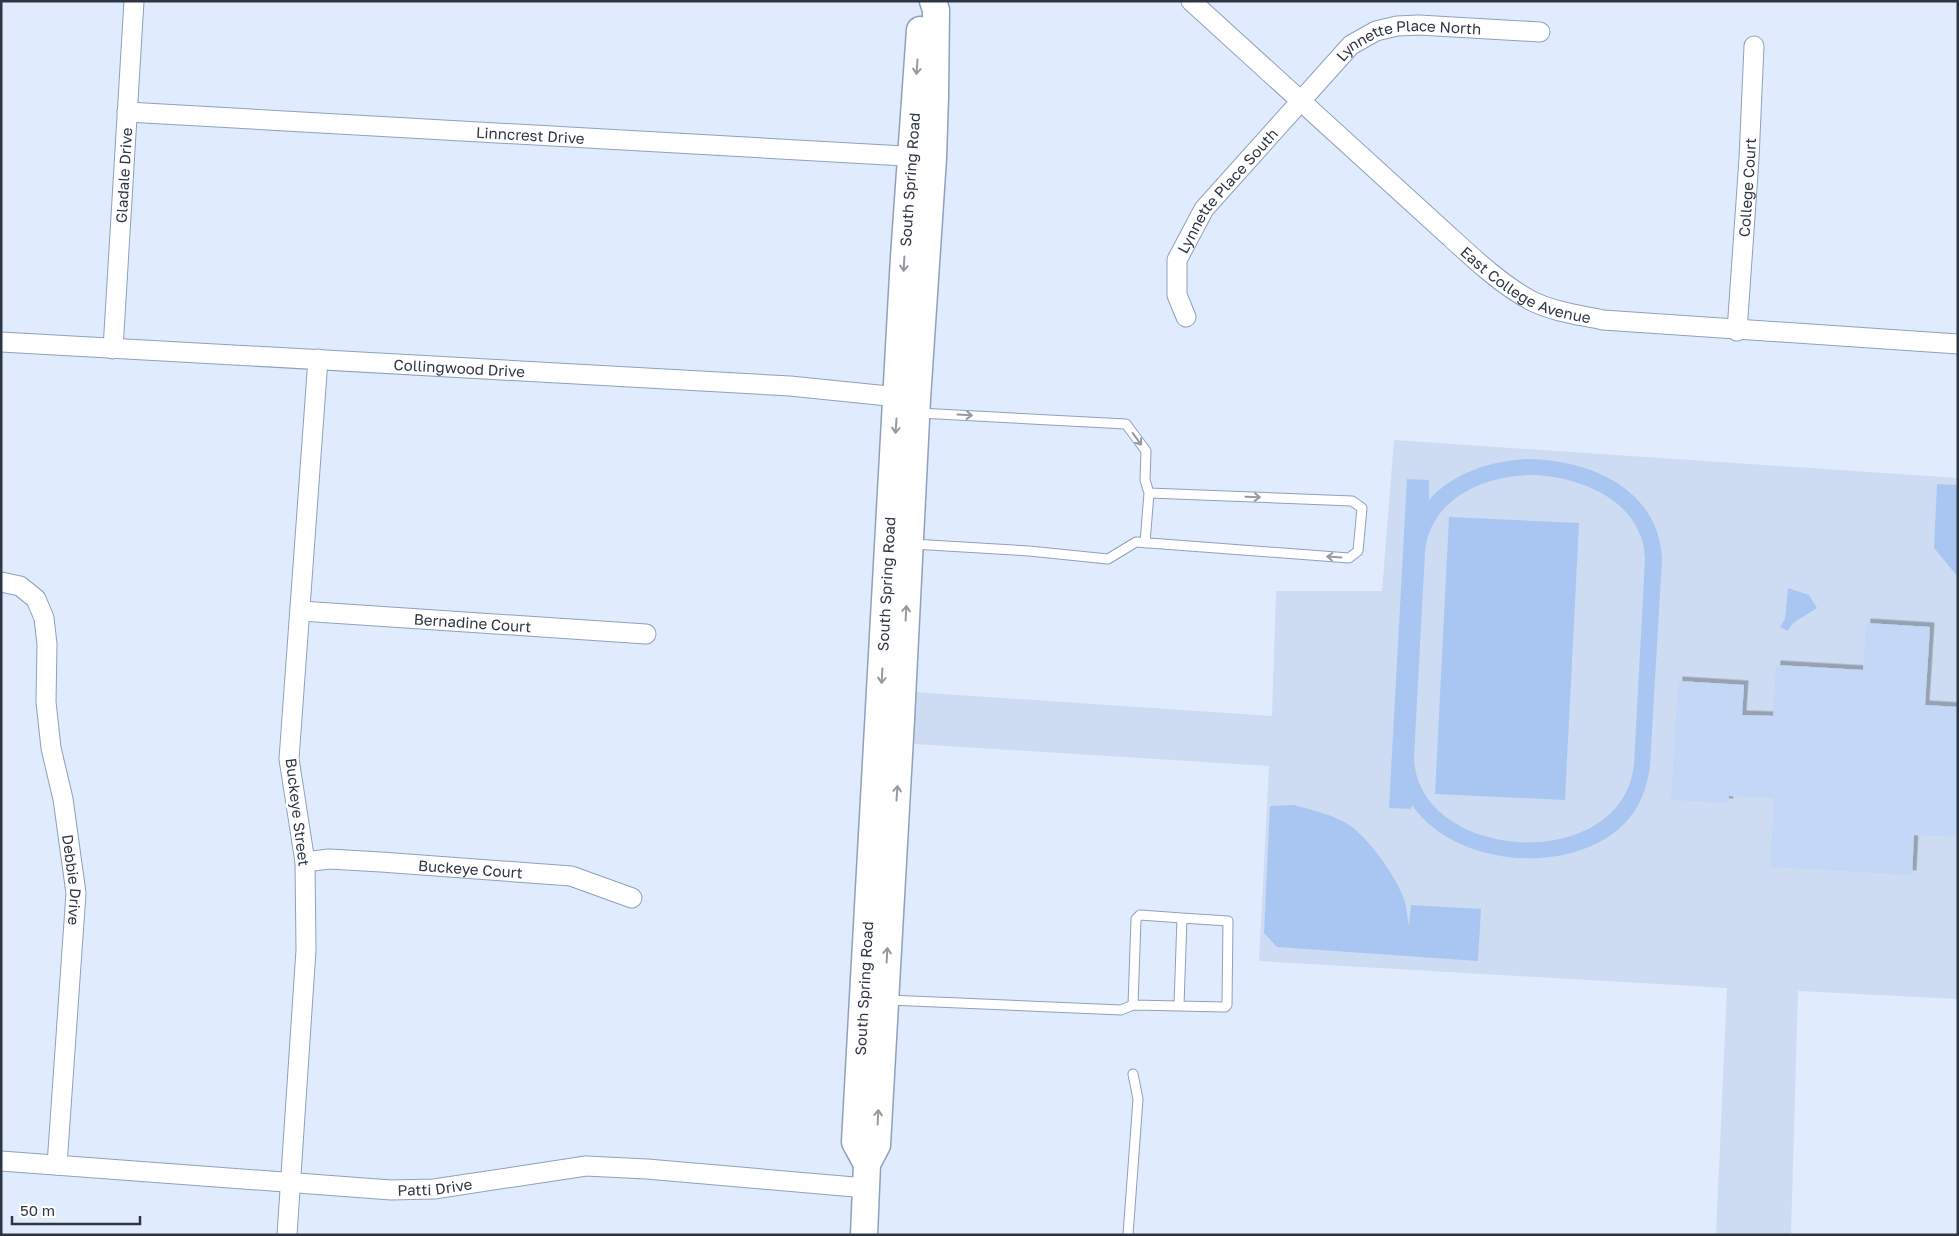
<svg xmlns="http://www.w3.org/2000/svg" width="1959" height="1236" font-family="'Golos Text',sans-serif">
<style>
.built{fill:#cddcf2}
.green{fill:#a9c6f3;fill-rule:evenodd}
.building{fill:#c4d7f6;filter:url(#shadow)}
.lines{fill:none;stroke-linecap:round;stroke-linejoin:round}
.service-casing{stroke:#8ea0bd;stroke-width:11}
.minor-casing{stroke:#8ea0bd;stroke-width:21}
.secondary-casing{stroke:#8ea0bd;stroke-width:29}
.service{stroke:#fff;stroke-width:9}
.minor{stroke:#fff;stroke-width:19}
.secondary{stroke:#fff;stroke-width:26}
.oneway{stroke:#969aa0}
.labels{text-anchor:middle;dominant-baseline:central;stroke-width:5;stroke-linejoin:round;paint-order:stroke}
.street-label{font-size:15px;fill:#2e3642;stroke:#fff}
</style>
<defs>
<filter id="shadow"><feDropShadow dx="4.5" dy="-4.5" stdDeviation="0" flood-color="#0004"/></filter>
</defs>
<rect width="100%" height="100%" fill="#e0ecfe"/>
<path class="built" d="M1394,440L1958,478V999L1798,991L1791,1235H1716L1727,988L1259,961L1269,766L913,744L914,692L1272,716L1276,591H1382Z"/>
<path class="green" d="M1526,459C1588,459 1659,488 1662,559L1650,766C1647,788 1640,808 1624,824C1571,877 1454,867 1412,805L1411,809L1389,808L1407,479L1429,480V500C1453,473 1490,461 1526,459ZM1533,475C1583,477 1643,502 1645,559L1634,765C1621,876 1418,862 1414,758L1425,552C1430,498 1485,475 1533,475Z
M1937,484L1958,485V577L1934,548Z
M1449,517L1579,523L1565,800L1435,794Z
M1788,588L1809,595L1817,608L1793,623L1788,631L1780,627L1785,619Z
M1294,805C1312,810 1336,815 1352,827C1371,842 1396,876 1404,899C1407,907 1407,917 1409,926L1411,905L1481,909L1478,961L1277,947L1264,933L1270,806Z"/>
<path class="building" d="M1866,623L1930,627L1925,705L1958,707V837L1914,835L1912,875L1770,867L1774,798L1729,796V803L1671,800L1678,681L1744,685L1742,715L1773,716L1776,665L1863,670Z"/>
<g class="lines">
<g class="service-casing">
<path id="service" d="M1145,543L1149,493
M912,544L1029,551L1108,559L1136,542L1349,558L1358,551L1362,508L1352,501L1149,493L1145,480L1146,451L1126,424L919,413
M888,1000L1121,1010L1133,1005L1225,1007L1227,1005L1228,921L1182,918
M1133,1005L1136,919L1140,915L1182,918L1179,1005
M1128,1235L1138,1099L1133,1074"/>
</g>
<g class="minor-casing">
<g id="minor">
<path id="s1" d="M1191,1L1449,236C1473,258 1503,286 1532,301C1554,312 1580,315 1603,320L1958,344"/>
<path id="s2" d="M127,112L922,157"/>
<path id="s3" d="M1186,317L1177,295V260L1204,209L1351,45L1376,31L1397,26L1419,25L1540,32"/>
<path id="s4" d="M1737,331L1749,159L1754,46"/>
<path id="s5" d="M1,342L790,386L908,398"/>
<path id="s6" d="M113,349L134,1"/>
<path id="s7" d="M1,582L20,586L36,599L44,618L47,644L46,702L51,748L63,799L76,893L57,1165"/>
<path id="s8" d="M301,611L646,634"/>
<path id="s9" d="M305,862L329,859L381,862L571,876L632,898"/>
<path id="s10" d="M1,1161L391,1190L434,1189L586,1166L647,1169L866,1188"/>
<path d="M287,1235L306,950L305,862L289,759L318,359"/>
</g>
</g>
<g class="secondary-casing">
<g id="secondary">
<path id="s11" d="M867,1164L855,1142L904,257L920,30"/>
<path d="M864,1235L867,1164L877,1145L901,719L917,399L933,158L935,96L936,10L933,1"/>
</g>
</g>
<use href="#service" class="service"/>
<use href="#minor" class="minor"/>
<use href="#secondary" class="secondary"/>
</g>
<defs><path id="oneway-shaft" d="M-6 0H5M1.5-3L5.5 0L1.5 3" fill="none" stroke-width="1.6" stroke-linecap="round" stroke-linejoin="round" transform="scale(1.25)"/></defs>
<g class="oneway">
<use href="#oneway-shaft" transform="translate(917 67) rotate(94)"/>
<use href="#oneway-shaft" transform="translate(904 264) rotate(93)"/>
<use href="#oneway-shaft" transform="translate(965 415) rotate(3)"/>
<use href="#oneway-shaft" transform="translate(896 426) rotate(94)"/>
<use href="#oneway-shaft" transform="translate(1137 439) rotate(54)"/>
<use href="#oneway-shaft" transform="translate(1253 497) rotate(2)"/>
<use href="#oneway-shaft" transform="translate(1334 557) rotate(-176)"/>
<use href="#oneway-shaft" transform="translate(906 613) rotate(-87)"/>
<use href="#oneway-shaft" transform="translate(882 676) rotate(93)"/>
<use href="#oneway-shaft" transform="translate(897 793) rotate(-86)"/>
<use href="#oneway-shaft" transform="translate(887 955) rotate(-87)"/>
<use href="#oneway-shaft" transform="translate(878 1117) rotate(-87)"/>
</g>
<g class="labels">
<g class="street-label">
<text stroke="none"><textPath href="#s3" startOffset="395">Lynnette Place North</textPath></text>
<text stroke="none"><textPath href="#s2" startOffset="404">Linncrest Drive</textPath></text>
<text stroke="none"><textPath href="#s6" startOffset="174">Gladale Drive</textPath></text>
<text stroke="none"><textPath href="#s11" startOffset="989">South Spring Road</textPath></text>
<text stroke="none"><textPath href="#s4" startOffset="144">College Court</textPath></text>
<text stroke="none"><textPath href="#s3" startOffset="145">Lynnette Place South</textPath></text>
<text stroke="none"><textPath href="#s1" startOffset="442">East College Avenue</textPath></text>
<text stroke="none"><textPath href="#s5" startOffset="459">Collingwood Drive</textPath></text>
<text stroke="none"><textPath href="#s11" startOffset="584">South Spring Road</textPath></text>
<text stroke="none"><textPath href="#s8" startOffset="172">Bernadine Court</textPath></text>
<text transform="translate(298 812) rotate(83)">Buckeye Street</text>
<text stroke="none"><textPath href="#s9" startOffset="166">Buckeye Court</textPath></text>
<text stroke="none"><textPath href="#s7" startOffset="325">Debbie Drive</textPath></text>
<text stroke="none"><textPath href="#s11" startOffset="179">South Spring Road</textPath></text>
<text stroke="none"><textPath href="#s10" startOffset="435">Patti Drive</textPath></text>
</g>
</g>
<rect width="1959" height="1236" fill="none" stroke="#2e3642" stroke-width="5"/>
<path d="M12 1216v8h128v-8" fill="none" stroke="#2e3642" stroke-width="2.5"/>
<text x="20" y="1216" font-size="15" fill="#2e3642" stroke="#ffffff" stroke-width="4" paint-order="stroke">50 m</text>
</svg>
